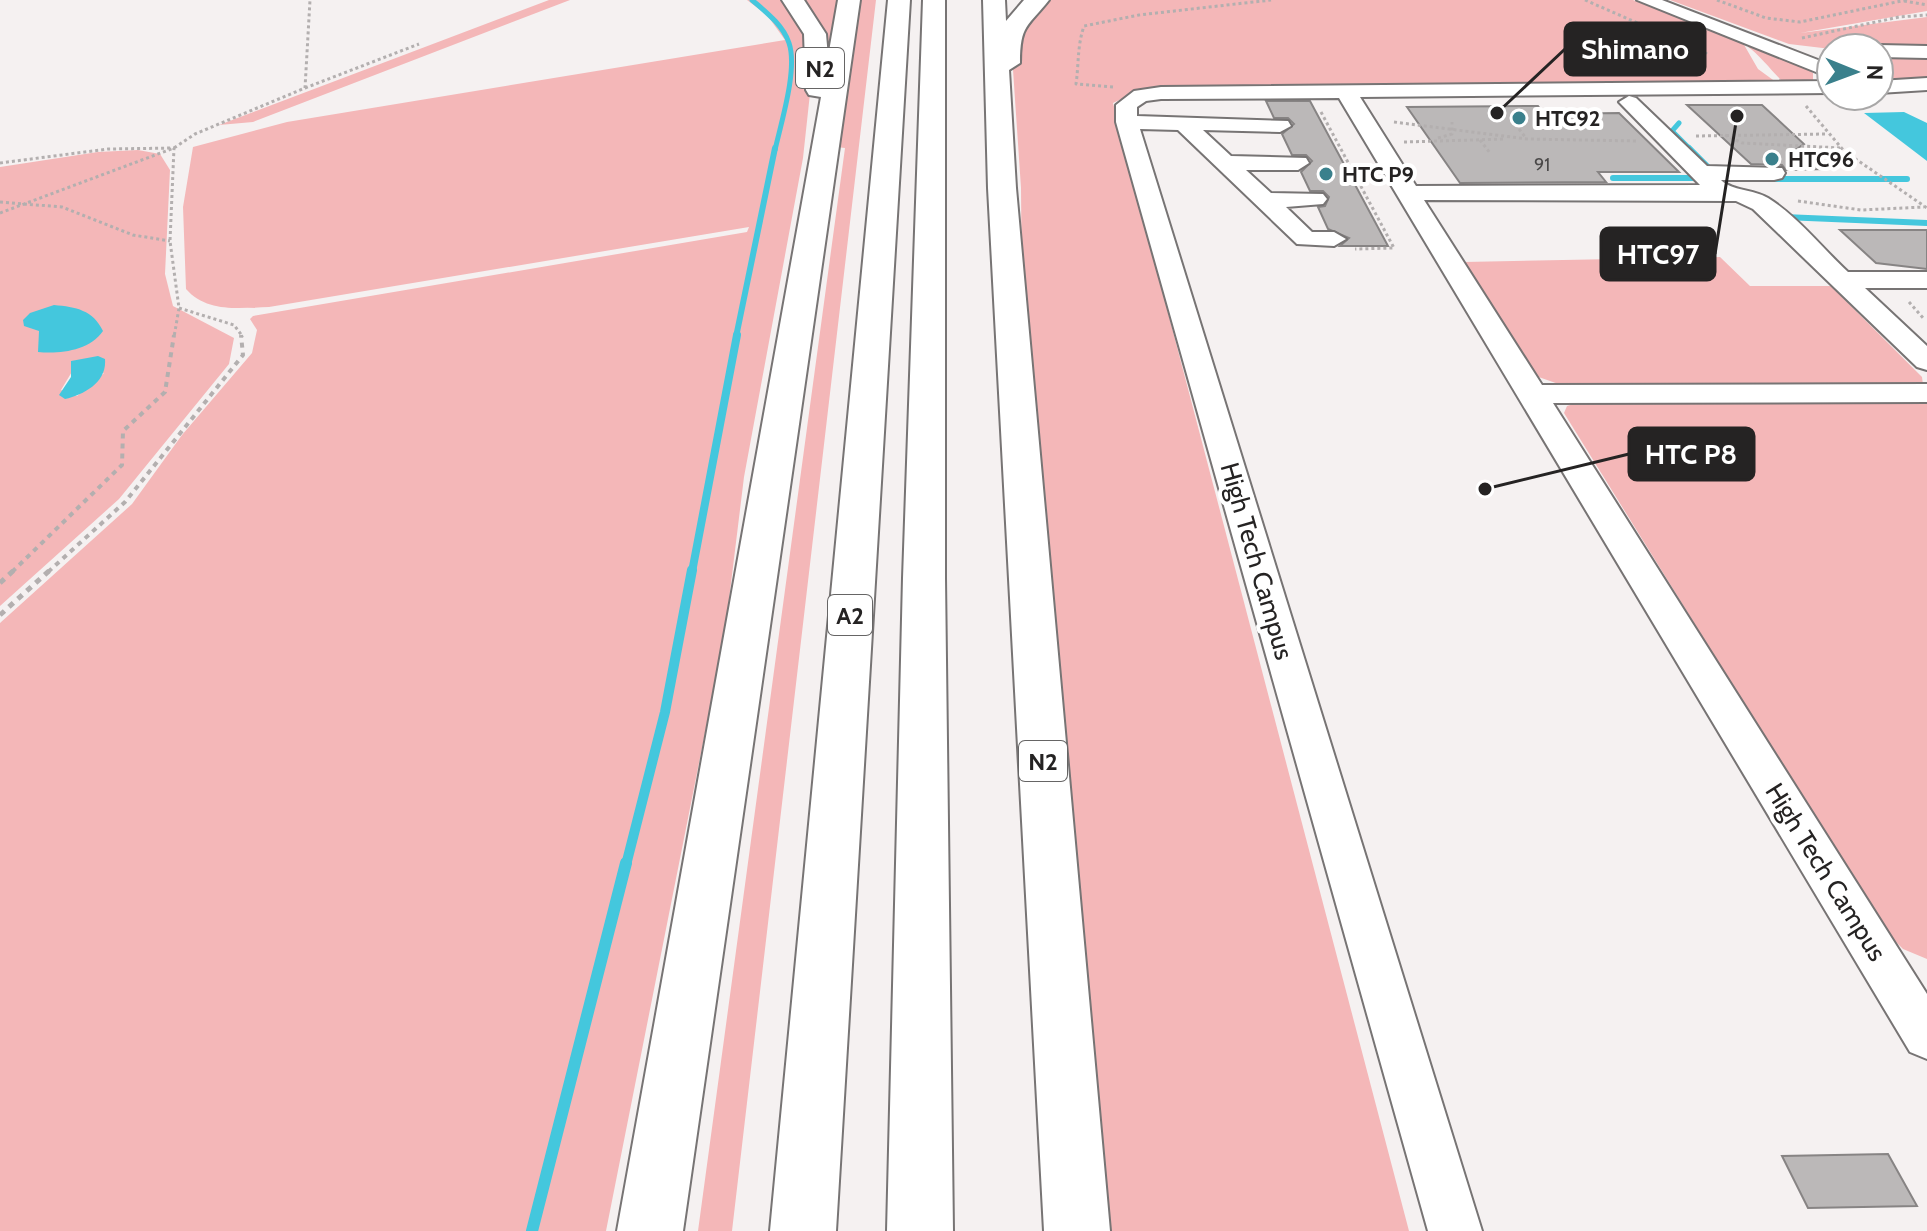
<svg xmlns="http://www.w3.org/2000/svg" width="1927" height="1231" font-family="Cabin,sans-serif">
<style>
.green{fill:#f4b7b8;fill-rule:evenodd}
.water{fill:#44c7dd}
.lines{fill:none;stroke-linecap:round;stroke-linejoin:round}
.stream-far4{stroke:#44c7dd;stroke-width:5}
.stream-far3{stroke:#44c7dd;stroke-width:6}
.stream-far2{stroke:#44c7dd;stroke-width:8}
.stream-far1{stroke:#44c7dd;stroke-width:10}
.stream{stroke:#44c7dd;stroke-width:12}
.building{fill:#bbb8b8;stroke:#878484;stroke-width:2}
.minor-casing{stroke:#777474;stroke-width:4}
.highway-casing{stroke:#777474;stroke-width:4}
.path-far2{stroke:#b3afaf;stroke-width:3;stroke-dasharray:3 3;stroke-linecap:butt}
.path-far1{stroke:#b3afaf;stroke-width:4;stroke-dasharray:5 5;stroke-linecap:butt}
.path{stroke:#b3afaf;stroke-width:5;stroke-dasharray:6 6;stroke-linecap:butt}
.minor{fill:#fff;fill-rule:evenodd}
.highway{fill:#fff;fill-rule:evenodd}
.poi-dot{fill:#3a808c;stroke:#fff;stroke-width:3}
.labels{text-anchor:middle;dominant-baseline:central;stroke-width:8;stroke-linejoin:round;paint-order:stroke}
.far-number-label{font-size:18px;fill:#4a4848}
.far-poi-label{font-size:22px;font-weight:bold;fill:#252323;stroke:#fff;text-anchor:start}
.shield{fill:#fff;stroke:#666565;stroke-width:2}
.shield-label{font-size:24px;font-weight:bold;fill:#252323}
.street-label{font-size:26px;fill:#252323;stroke:#fff}
.leader{fill:none;stroke:#252323;stroke-width:3}
.callout-dot{fill:#252323;stroke:#fff;stroke-width:3}
.callout{fill:#252323;stroke:#252323;stroke-width:3}
.callout-label{font-size:28px;text-anchor:middle;font-weight:bold;fill:#fff}
</style>
<rect width="100%" height="100%" fill="#f5f1f1"/>
<path class="green" d="M549,0H570L253,122L219,125Z
M747,0H787L807,34L812,75L803,158L744,477L725,632L606,1231H0V623L132,504L182,435L252,353L257,330L250,319L253,316L747,232L749,227L269,307C240,308 207,313 186,289L183,207L193,147L287,122L785,40L767,15Z
M798,0H841L824,83Z
M857,0H876L732,1231H698L845,148L836,147Z
M1044,0H1633L1743,43L1758,69L1780,85L1136,92L1113,103L1409,1231H1106L1022,307L1021,188L1012,55L1015,37Z
M1670,0H1927V11L1800,33L1927,17V50L1831,49L1789,44Z
M1751,46L1805,68L1813,73V80L1786,85C1774,74 1760,55 1748,47Z
M1879,54H1927V81L1879,83Z
M138,150L160,154L170,170L165,274L173,306L234,338L229,364L119,499L0,606V167L98,152ZM73,370L104,373L77,396L61,390Z
M1720,257L1750,286H1831L1922,377L1923,385L1570,388L1530,374L1464,262Z
M1927,400V959L1903,949L1885,931L1564,413L1567,406L1580,402Z"/>
<path class="water" d="M1904,112L1927,123V161L1864,113Z
M54,305C76,307 93,310 103,331C89,351 60,354 38,352L39,331L24,326L23,320L30,313Z
M98,356L105,359C107,382 85,394 65,399L59,395L71,377V361Z"/>
<g class="lines">
<path class="stream-far4" d="M752,0C766,12 783,25 789,43C798,69 781,123 775,150
M1679,123L1672,131L1691,150"/>
<path class="stream-far3" d="M1689,148L1715,174
M1613,178H1702
M1768,179H1907
M1784,217L1927,223
M736,337L775,148"/>
<path class="stream-far2" d="M692,572L737,335"/>
<path class="stream-far1" d="M626,865L665,712L692,570"/>
<path class="stream" d="M532,1231L626,863"/>
</g>
<path class="building" d="M1266,101H1310L1388,246H1340L1349,238L1328,229L1318,207L1325,206L1329,197L1323,191H1310L1301,172L1312,161L1306,155H1292L1282,134L1294,124L1288,118H1274Z
M1687,105H1762L1804,144L1789,154L1826,169L1786,170L1782,165L1751,164Z
M1538,106L1544,114L1619,113L1679,172H1598L1606,182L1460,183L1407,107Z
M1840,230H1927V269L1876,263Z
M1888,1154L1917,1206L1808,1208L1782,1156Z"/>
<g class="lines">
<g class="minor-casing">
<path id="minor" d="M1637,0H1662L1831,65V78Z
M1879,45L1927,46V58L1879,57V48H1871Z
M1927,78V90L1879,93V81Z
M1831,81V93L1360,97L1416,186L1700,185L1619,102L1629,96L1636,98L1707,166L1782,168L1785,173L1782,178L1774,180H1721C1732,191 1753,189 1768,198C1797,216 1823,249 1848,272H1927V288H1865L1927,346V370L1917,367L1753,209L1736,201L1424,200L1542,385L1927,384V402L1553,403L1927,994V1059L1910,1052L1339,98L1161,99L1146,101L1137,107V116L1288,121L1291,126L1280,132L1203,130L1231,156L1306,158L1309,163L1298,170H1246L1271,193L1323,194L1327,199L1323,204L1286,207L1312,232H1334L1346,239L1334,246L1297,244L1178,130L1140,129L1482,1231H1428L1116,122V105L1134,91L1161,87Z"/>
</g>
<g class="highway-casing">
<path id="highway" d="M782,0H804L826,34L828,57L838,0H860L683,1231H617L821,97L809,95L806,90L804,34Z
M888,0H910L836,1231H770Z
M923,0H945V578L953,1231H887L903,578Z
M983,0H1005L1006,21L1024,0H1049C1028,27 1020,24 1020,63L1009,70L1016,188L1110,1231H1044L988,188Z"/>
</g>
<path class="path-far2" d="M1585,0L1706,53L1641,66
M1717,0L1766,18L1800,22L1906,0
M1904,1L1927,5
M1802,38L1899,17L1927,15
M1113,87L1076,84C1079,63 1077,47 1084,26L1139,15L1271,0
M305,88L419,44
M1844,97H1866
M1806,106L1844,151L1927,208
M1321,112L1394,248L1355,249
M1394,122L1527,139L1638,141
M1519,129L1526,138
M1725,135L1742,143L1841,148
M1696,136L1827,134
M1438,138L1452,134V122
M1480,140L1490,153
M1404,142L1506,139
M0,163L108,149L174,148L170,241L179,308L174,337
M1798,201L1861,210L1924,207
M0,202L62,207L133,235L170,241
M0,213L174,148L195,134L305,88L310,0
M1909,302L1924,319
M179,308L234,325L243,337"/>
<path class="path-far1" d="M12,572L122,465L123,431L165,392L174,335
M48,572L125,502L243,355L241,335"/>
<path class="path" d="M0,583L14,570
M0,615L50,570"/>
<use href="#minor" class="minor"/>
<use href="#highway" class="highway"/>
</g>
<g class="poi-dot">
<circle cx="1519" cy="118" r="8"/>
<circle cx="1772" cy="159" r="8"/>
<circle cx="1326" cy="174" r="8"/>
</g>
<g class="labels">
<g class="far-number-label">
<text x="1542" y="165">91</text>
</g>
<g class="far-poi-label">
<text x="1535" y="118">HTC92</text>
<text x="1788" y="159">HTC96</text>
<text x="1342" y="174">HTC P9</text>
</g>
<g class="shield">
<rect x="796" y="48" width="48" height="40" rx="6"/>
<rect x="828" y="595" width="44" height="40" rx="6"/>
<rect x="1019" y="741" width="48" height="40" rx="6"/>
</g>
<g class="shield-label">
<text x="820" y="68">N2</text>
<text x="850" y="615">A2</text>
<text x="1043" y="761">N2</text>
</g>
<g class="street-label">
<text transform="translate(1257 561) rotate(74)">High Tech Campus</text>
<text transform="translate(1826 872) rotate(58)">High Tech Campus</text>
</g>
</g>
<path class="leader" d="M1497 113L1565 49M1737 116L1715 254M1485 489L1629 454"/>
<g class="callout-dot">
<circle cx="1497" cy="113" r="8"/>
<circle cx="1737" cy="116" r="8"/>
<circle cx="1485" cy="489" r="8"/>
</g>
<g class="callout">
<rect x="1565" y="23" width="140" height="52" rx="8"/>
<rect x="1601" y="228" width="114" height="52" rx="8"/>
<rect x="1629" y="428" width="125" height="52" rx="8"/>
</g>
<g class="callout-label">
<text x="1635" y="59">Shimano</text>
<text x="1658" y="264">HTC97</text>
<text x="1691" y="464">HTC P8</text>
</g>
<g transform="translate(1855 72) rotate(91)"><circle r="38" fill="#ffffff" stroke="#a8a7a7" stroke-width="2"/>
<path d="M0-6L14 30L0 20L-14 30Z" fill="#3a808c"/>
<text y="-12" font-size="22" font-weight="bold" text-anchor="middle" fill="#252323">N</text>
</g>
</svg>
